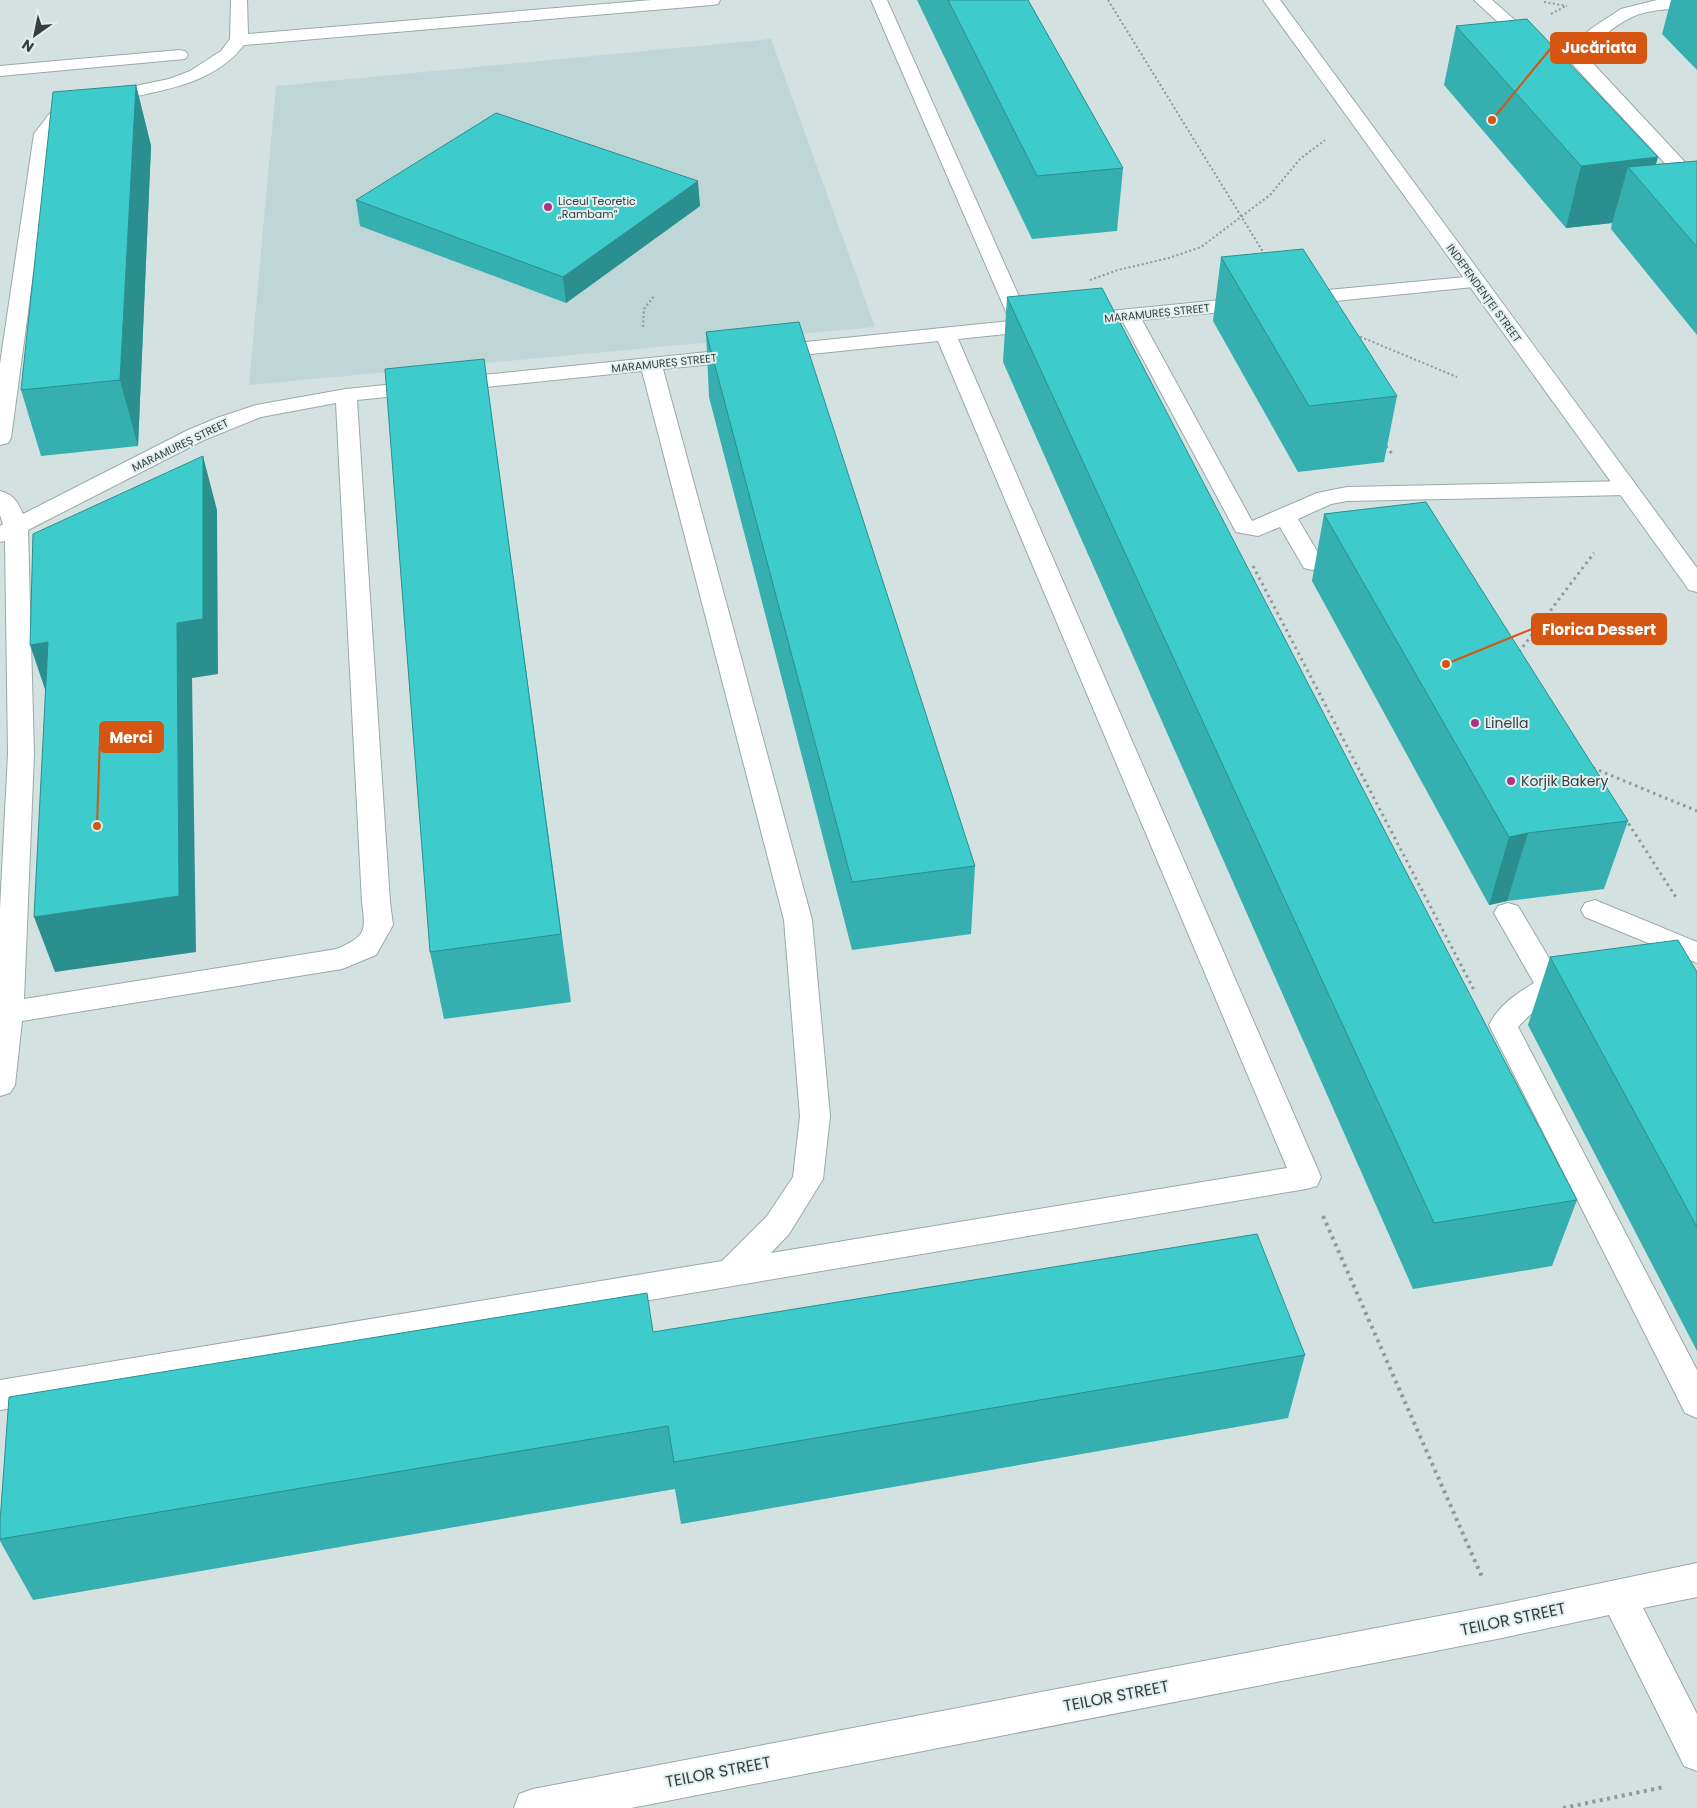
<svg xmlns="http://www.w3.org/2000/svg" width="1697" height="1808" font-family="Poppins,sans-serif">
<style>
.built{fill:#bed6d6}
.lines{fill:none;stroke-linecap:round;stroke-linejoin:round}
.minor-casing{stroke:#9aa8a8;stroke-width:2}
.major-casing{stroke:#9aa8a8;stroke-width:2}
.path-far2{stroke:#8e9999;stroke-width:2;stroke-dasharray:2 2.5;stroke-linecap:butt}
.path-far1{stroke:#8e9999;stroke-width:3;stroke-dasharray:2.5 4;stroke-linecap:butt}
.path{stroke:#8e9999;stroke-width:4;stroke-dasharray:3 4.5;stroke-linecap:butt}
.minor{fill:#fff;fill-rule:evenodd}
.major{fill:#fff;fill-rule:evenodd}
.wall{fill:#35afaf}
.shaded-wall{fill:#2b8e8f}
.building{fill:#3ecbcc;stroke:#2b8e8f}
.poi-dot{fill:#af3181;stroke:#e0efef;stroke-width:2}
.labels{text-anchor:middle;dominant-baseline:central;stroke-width:4;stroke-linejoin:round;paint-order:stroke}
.far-poi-label{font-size:11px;fill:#383e3e;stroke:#e0efef;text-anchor:start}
.far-street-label{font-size:11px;fill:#383e3e;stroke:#e0efef}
.poi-label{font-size:14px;fill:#383e3e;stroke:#e0efef;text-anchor:start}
.near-street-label{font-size:16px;fill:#383e3e;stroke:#e0efef}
.leader{fill:none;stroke:#d65611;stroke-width:2}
.callout-dot{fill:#d65611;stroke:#e0efef;stroke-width:2}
.callout{fill:#d65611;stroke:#d65611;stroke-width:2}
.callout-label{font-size:15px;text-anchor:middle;font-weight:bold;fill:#fff}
</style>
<rect width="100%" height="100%" fill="#d3e2e1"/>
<path class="built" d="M771,39L875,327L249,385L276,86Z"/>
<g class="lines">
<g class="minor-casing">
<path id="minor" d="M231,0H247L248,34L652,0H720L718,4L712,5L244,45C206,93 146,89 92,108C83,111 68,115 61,122C58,126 55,130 52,134L11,438L8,443L0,445V364L34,134L50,113L73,102L106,92L169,79L190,71L221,51L230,39Z
M871,0H887L1029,319L1251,297L1258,299L1261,303L1258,307L1251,309L1142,320L1252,521L1317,493L1347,487L1626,481L1634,483L1637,488L1634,493L1626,495L1347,501L1331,504L1298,519L1324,563L1320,568L1312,570L1304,568L1280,527L1258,536L1236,532L1123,322L958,339L1321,1177L1317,1186L1306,1189L0,1410V1380L722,1261L767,1216L793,1177L800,1116L784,920L642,371L357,400L390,902L393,925L376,955L342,969L22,1021L15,1085L10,1093L0,1096V909L8,754L5,541L0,542V526L3,524L0,515V491C13,494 18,502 23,514L188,430L217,418L256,405L346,389L1010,321ZM938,341L1287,1168L771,1253L789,1234L823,1179L830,1116L812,920L663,369ZM336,403L362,902C366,932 366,936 337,949L24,999L34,754L28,530L204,440L261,417Z
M1474,0H1492L1527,31L1524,35L1518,36L1512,35Z
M1657,0H1697V8C1676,9 1652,8 1632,17C1615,25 1600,39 1586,51V56L1697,175V192L1690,190L1575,67C1570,60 1566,54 1571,46L1592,28L1621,9Z
M179,50L185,51L188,55L185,59L0,76V66Z
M1476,276L1483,278L1486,282L1483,286L1296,305L1289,303L1286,299L1289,295L1296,293Z
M1595,900L1697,942V963L1585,917L1581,910L1585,903Z
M1508,903L1518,906L1559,975L1569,973L1579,977L1583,984L1579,991C1550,1001 1540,1003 1518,1027L1697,1370V1418L1685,1413L1489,1025C1499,1005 1516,994 1534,983L1494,913L1498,906Z
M1697,1563V1597L1643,1608L1697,1714V1771L1684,1766L1609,1615L1502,1638L631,1808H514L519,1794L533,1789L1502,1604Z"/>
</g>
<g class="major-casing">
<path id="major" d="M1263,0H1280L1697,568V592L1689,590Z"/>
</g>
<path class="path-far2" d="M1108,0L1265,255
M1544,2L1567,6
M1551,14L1566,6
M1090,280L1118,270L1169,258L1201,247L1270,195L1300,159L1325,140
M643,327L644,309L655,295
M1356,335L1457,377
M1385,444L1387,447"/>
<path class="path-far1" d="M1386,446L1393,455
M1253,566L1474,990
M1519,652L1594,553
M1593,768L1697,811
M1625,818L1677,899"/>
<path class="path" d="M1323,1216L1482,1577
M1563,1808L1664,1787"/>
<use href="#minor" class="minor"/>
<use href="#major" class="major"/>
</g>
<path class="wall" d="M917,0H1028L1123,168L1117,231L1032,239Z
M1671,0H1697V70L1662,34Z
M1456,26L1656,164L1697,161V335L1611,229L1612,223L1566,228L1444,85Z
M136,85L151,146L138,446L41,456L21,390Z
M356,200L700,206L566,303L360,226Z
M1221,257L1397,396L1384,462L1298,472L1213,321Z
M1007,297L1577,1200L1552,1266L1413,1289L1003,362Z
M706,332L975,866L971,934L852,950L709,397Z
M484,359L571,1002L444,1019L430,952Z
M1324,514L1628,821L1604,889L1507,901L1489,905L1312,581Z
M1550,957L1697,972V1351L1528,1025Z
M653,1332L1305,1355L1288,1418L681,1524L675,1489L33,1600L0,1541V1522Z"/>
<path class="shaded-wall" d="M136,85L151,146L138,446L120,380Z
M1658,157L1649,191L1628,167L1612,223L1566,228L1581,166Z
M698,181L700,206L566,303L563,277Z
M203,456L217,510L218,674L192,678L196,952L55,972L34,917L177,623Z
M48,642L49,701L30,645Z
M1528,833L1507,901L1489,905L1509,837Z"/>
<path class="building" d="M948,0H1028L1123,168L1037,176Z
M1527,19L1658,157L1581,166L1456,26Z
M136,85L120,380L21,390L53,92Z
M496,113L698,181L563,277L356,200Z
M1697,161V247L1628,167Z
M1303,249L1397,396L1309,406L1221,257Z
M1102,288L1577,1200L1434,1223L1007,297Z
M799,322L975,866L852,882L706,332Z
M484,359L561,934L430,952L385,369Z
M203,456V619L177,623L179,896L34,917L48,642L30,645L33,534Z
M1426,502L1628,821L1528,833L1509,837L1324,514Z
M1678,940L1697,972V1227L1550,957Z
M1257,1234L1305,1355L674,1462L668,1426L0,1539V1522L9,1397L647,1293L653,1332Z"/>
<g class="poi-dot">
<circle cx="548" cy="207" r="5"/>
<circle cx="1475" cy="723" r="5"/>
<circle cx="1511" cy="781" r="5"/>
</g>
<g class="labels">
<g class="far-poi-label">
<text x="558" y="201">Liceul Teoretic<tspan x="558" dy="13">„Rambam“</tspan></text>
</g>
<g class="far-street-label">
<text transform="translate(1484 293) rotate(54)">INDEPENDENȚEI STREET</text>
<text transform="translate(1157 313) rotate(-6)">MARAMUREȘ STREET</text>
<text transform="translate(664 363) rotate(-6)">MARAMUREȘ STREET</text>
<text transform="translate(180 445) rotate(-26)">MARAMUREȘ STREET</text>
</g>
<g class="poi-label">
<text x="1485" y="723">Linella</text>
<text x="1521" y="781">Korjik Bakery</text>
</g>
<g class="near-street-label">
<text transform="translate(1513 1619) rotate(-12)">TEILOR STREET</text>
<text transform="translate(1116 1696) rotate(-11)">TEILOR STREET</text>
<text transform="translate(718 1772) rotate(-11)">TEILOR STREET</text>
</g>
</g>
<path class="leader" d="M1492 120L1551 48M1446 664L1532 629M97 826L100 737"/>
<g class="callout-dot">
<circle cx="1492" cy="120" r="5"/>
<circle cx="1446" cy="664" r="5"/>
<circle cx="97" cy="826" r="5"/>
</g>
<g class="callout">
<rect x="1551" y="33" width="95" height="30" rx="5"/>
<rect x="1532" y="614" width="134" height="30" rx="5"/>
<rect x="100" y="722" width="63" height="30" rx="5"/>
</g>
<g class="callout-label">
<text x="1599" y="53">Jucăriata</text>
<text x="1599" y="635">Florica Dessert</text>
<text x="131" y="743">Merci</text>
</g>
<g transform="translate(35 35) rotate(213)" stroke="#e0efef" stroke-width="4" paint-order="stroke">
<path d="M0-4L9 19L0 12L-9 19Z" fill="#383e3e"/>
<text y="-8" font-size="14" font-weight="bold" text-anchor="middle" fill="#383e3e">N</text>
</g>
</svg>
